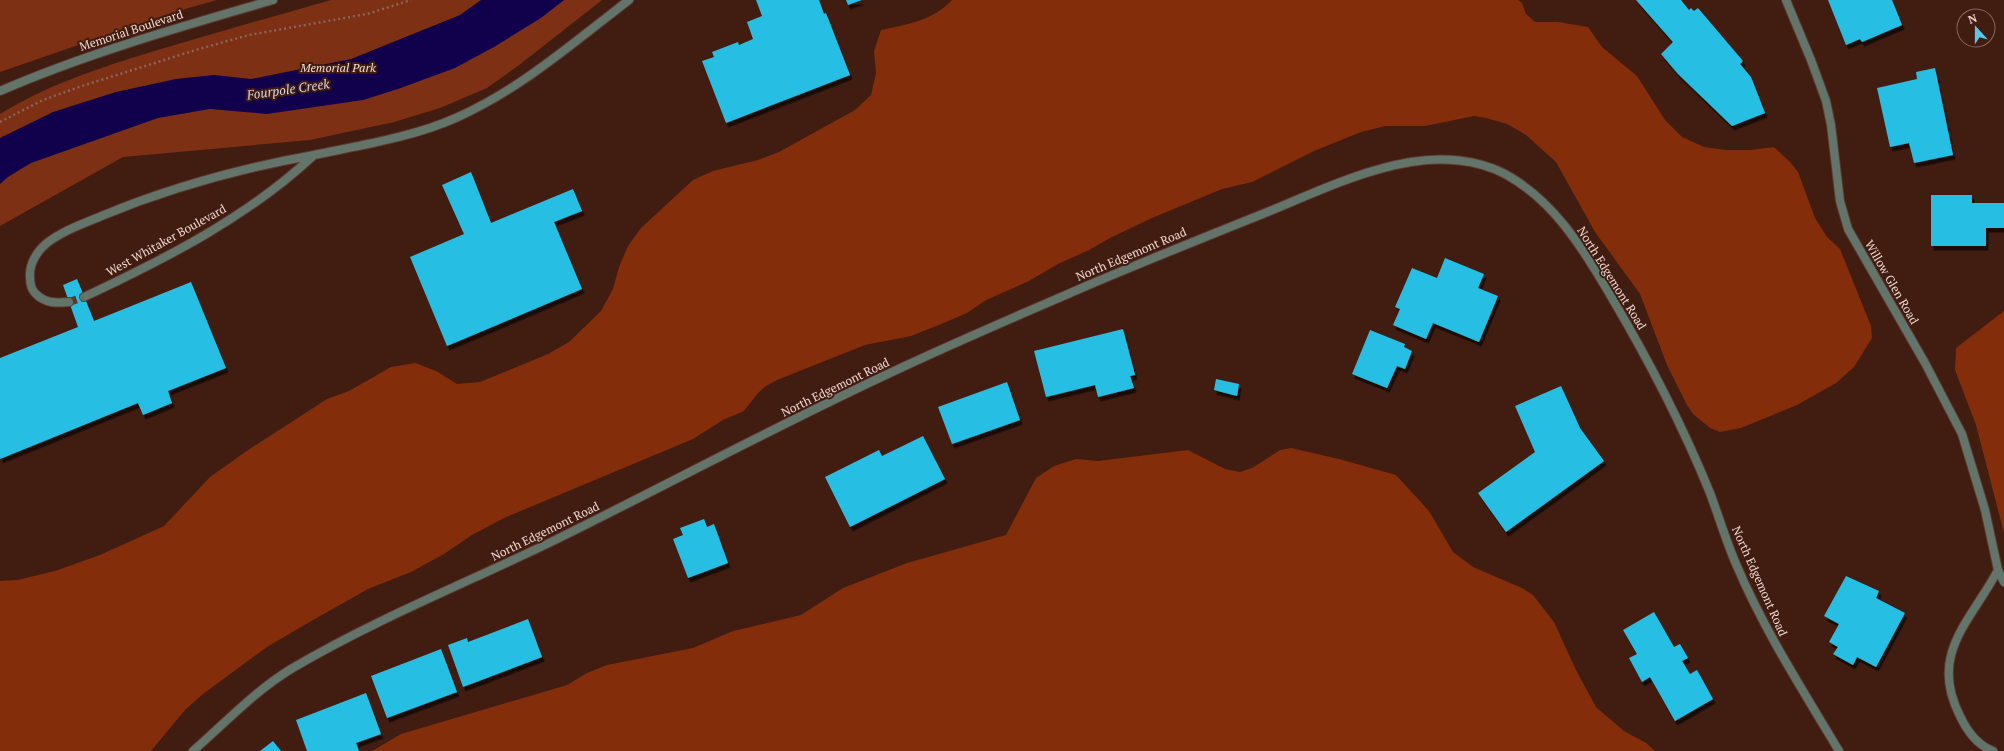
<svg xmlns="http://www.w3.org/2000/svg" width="2004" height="751" font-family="'PT Serif',serif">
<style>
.green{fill:#7d3014}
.forest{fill:#842d0b}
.water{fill:#11004c}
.building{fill:#26bee2;filter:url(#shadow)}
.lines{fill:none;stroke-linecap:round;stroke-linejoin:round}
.minor-tunnel{stroke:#5b382e;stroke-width:8;stroke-dasharray:8 4;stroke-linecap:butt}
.minor-casing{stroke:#5c3a30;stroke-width:10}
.tertiary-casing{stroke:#5c3a30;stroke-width:10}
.path{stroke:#87675d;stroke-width:2.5;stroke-dasharray:2 3;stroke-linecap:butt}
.minor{stroke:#63756a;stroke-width:8}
.tertiary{stroke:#63756a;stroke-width:8}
.labels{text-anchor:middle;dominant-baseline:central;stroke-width:4;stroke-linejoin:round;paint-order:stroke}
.street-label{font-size:12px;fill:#f1d8d0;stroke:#401c11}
.park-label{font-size:12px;font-style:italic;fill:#f5dbd2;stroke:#401c11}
.water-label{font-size:13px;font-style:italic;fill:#d4d8ee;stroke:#401c11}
</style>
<defs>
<filter id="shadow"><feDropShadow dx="2.5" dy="4.5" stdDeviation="0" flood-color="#0009"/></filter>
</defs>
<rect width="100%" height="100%" fill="#401c11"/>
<path class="green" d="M0,0H217L171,13L0,72Z
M331,0H602L518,66L487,88L440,108L394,122L310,140L123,157L0,226V114C47,85 99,68 151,52C211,34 271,17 331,0Z"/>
<path class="forest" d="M952,0H1518L1522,3L1526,14L1535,22H1558L1588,27L1602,47L1637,76L1665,120L1682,137L1704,147L1726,150H1750L1774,147L1791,163L1798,172L1815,218L1827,237L1840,249L1871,326L1872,338L1854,367L1836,383L1797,405L1741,428L1720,432L1710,428L1693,414L1687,405L1667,365L1640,294L1595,232L1556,162L1526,135L1507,124L1486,118L1474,116L1425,126H1385L1361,132L1314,151L1252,182L1222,189L1152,218L1110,238L1089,250L1058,264L1027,282L986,300L967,313L946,322L911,336L865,345L777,380L766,386L758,393L744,411L723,420L693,439L504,518L472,535L444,554L411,572L368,589L306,624L267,647L203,694L185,710L151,751H0V581L17,580L55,571L100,555L164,526L210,477L248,450L327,399L349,391L391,367L415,363L436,371L457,384L480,382L548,354L569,342L601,311L613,289L619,267L628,246L641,228L693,180L713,171L758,160L779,152L855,110L871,95L876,73L874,51L881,30C906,25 934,20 952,0Z
M2004,311V533L1976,425L1955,370L1956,348Z
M1291,448L1339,459L1396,475L1429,511L1453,552L1473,567L1522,588L1533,595L1554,622L1576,670L1596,707L1624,731L1646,743L1655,751H372L401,734L567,685L587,673L607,665L693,648L733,631L801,615L843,588L907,563L1006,535L1036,478L1054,466L1076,459L1098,461L1188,450L1225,469L1240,472L1252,468L1280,450Z"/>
<path class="water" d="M481,0H564L541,18L494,47L455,68L398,89L363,100L267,114L210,109L158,118L31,163L8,177L0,184V138L53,112L116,92L176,79L214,75L251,79L351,59L460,15Z"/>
<path class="building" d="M756,0H819L824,14L826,13L850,75L726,123L702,61L714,57L712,52L738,42L739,45L753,39L747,22L762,16Z
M846,0H862L848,5Z
M1636,0H1681L1689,10L1691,8L1694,11L1698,8L1743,61L1740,64L1751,77L1765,113L1732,126L1678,74L1661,54L1673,42Z
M1828,0H1892L1902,25L1862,42L1860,39L1846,45Z
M1935,68L1953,155L1914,163L1909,143L1890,147L1877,88L1917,79L1916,72Z
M471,172L491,223L573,189L582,211L554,222L582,289L447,346L410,257L464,234L442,185Z
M1931,195H1972V203H2004V228H1986V246H1931Z
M1445,258L1484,274L1478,288L1498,296L1479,342L1433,323L1426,339L1393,325L1400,309L1395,307L1412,268L1437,278Z
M77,279L94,321L191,282L226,368L168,391L172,403L143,415L138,403L0,459V358L78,327L63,285Z
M1123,329L1135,375L1130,376L1134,388L1098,397L1095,385L1046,397L1034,351Z
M1370,330L1405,344L1404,347L1412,351L1405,369L1397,366L1387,388L1352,374Z
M1216,379L1239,384L1237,396L1214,390Z
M1007,382L1020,420L952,444L938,407Z
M1561,386L1580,428L1604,461L1506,532L1478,493L1535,452L1515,406Z
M923,436L945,479L850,527L825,477L879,450L882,456Z
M704,519L707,527L714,524L728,563L688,578L673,539L683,535L680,528Z
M1846,576L1879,591L1876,598L1905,613L1876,667L1857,657L1853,665L1833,654L1838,647L1829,642L1839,624L1824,616Z
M1654,612L1674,647L1680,644L1688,658L1682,661L1690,674L1697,670L1713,699L1675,721L1650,677L1642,682L1629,658L1637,654L1623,630Z
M528,619L542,657L463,687L448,645L467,638L468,642Z
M441,649L457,692L387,718L371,676Z
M366,693L381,734L356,743L359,751H307L296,720Z
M273,741L281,751H260Z"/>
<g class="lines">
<path class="minor-tunnel" d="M69,302L84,297"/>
<g class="minor-casing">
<path id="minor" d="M1786,0L1811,60L1826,101L1831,125L1840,201L1848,229L1925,363L1962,434L1985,510L1998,570L2004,582
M314,155C362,145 414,137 458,117C522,88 574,42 629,0
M69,302C57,303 45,304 35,293C31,289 30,282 30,277C29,264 37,251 47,243C64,230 85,223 104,215C172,187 242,168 314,155C248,217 165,259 84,297
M193,751C225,723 255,691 291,669C374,620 464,584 551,542C669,484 785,421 905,366C967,337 1029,311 1091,284C1150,259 1210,235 1270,211C1316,192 1362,170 1411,162C1442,157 1477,159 1505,174C1553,200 1582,247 1609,293C1647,357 1682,424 1710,493C1719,517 1726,541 1736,564C1764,630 1802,689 1839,751
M1993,751C1977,745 1967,731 1960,716C1928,654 1971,621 1998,570"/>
</g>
<g class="tertiary-casing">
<path id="tertiary" d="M0,91C88,53 180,27 273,0"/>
</g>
<path class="path" d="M0,122L43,100L82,86L199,49L249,35L367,14L411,0"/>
<use href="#minor" class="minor"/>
<use href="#tertiary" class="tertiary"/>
</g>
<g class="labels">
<g class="street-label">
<text transform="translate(131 30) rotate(-18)">Memorial Boulevard</text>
<text transform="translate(166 240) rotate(-29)">West Whitaker Boulevard</text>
<text transform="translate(1131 254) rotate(-23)">North Edgemont Road</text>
<text transform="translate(1612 278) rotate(58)">North Edgemont Road</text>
<text transform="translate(1892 282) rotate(60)">Willow Glen Road</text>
<text transform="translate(835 387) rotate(-26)">North Edgemont Road</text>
<text transform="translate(545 531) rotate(-26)">North Edgemont Road</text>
<text transform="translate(1760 581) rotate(66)">North Edgemont Road</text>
</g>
<g class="park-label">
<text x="338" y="67">Memorial Park</text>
</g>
<g class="water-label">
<text transform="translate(288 89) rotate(-8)">Fourpole Creek</text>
</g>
</g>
<g transform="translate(1976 28) rotate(339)"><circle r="19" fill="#401c11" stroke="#87675d"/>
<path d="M0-3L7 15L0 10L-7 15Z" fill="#5ac8e6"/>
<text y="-6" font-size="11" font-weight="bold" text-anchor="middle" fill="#f1d8d0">N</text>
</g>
</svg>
